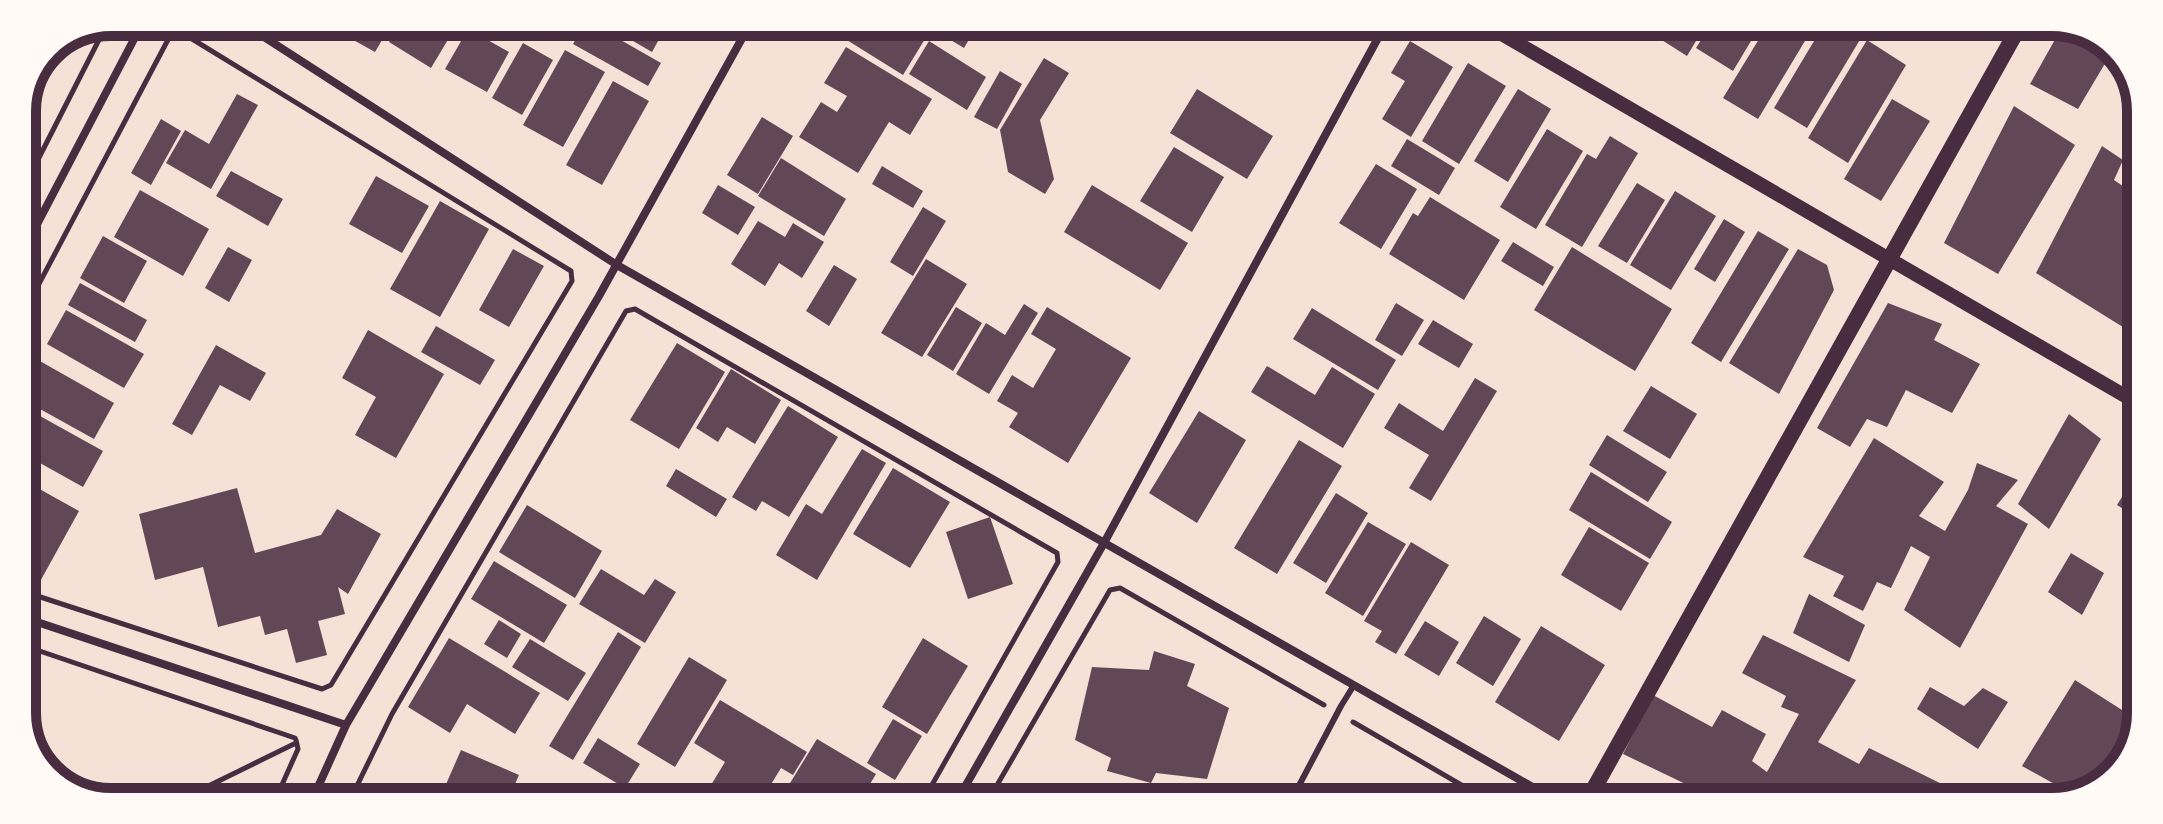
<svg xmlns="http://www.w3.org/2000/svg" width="2163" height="824" font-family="'Titillium Web',sans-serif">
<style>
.building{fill:#644757}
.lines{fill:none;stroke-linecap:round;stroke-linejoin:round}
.path{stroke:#4a2c40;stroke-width:5}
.service{stroke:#4a2c40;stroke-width:6}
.minor{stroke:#4a2c40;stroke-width:8}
.tertiary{stroke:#4a2c40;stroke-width:14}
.secondary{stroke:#4a2c40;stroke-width:16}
.rim{fill:none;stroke:#4a2c40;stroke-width:10}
</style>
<rect width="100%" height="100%" fill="#f7e1d7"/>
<path class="building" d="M344,23H392L375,52L339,32Z
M400,23H458L431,68L389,42Z
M585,23H591L661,63L648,86L573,44Z
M602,23H668L652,52Z
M839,24H912L928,34L903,75L834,32Z
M924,24H974L977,26L964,48Z
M1648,26H1705L1687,56L1646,30Z
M1710,26H1760L1733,71L1696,48Z
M1767,26H1814L1758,119L1723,98Z
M1823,26L1867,28L1807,128L1774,108Z
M2062,27H2081L2113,50L2078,109L2030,84Z
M468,29L509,52L487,92L445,69Z
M1867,40L1906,65L1848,163L1808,138Z
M929,41L986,77L967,110L909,74Z
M1410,41L1453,67L1411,137L1382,119L1405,81L1391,73Z
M523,43L553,60L522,115L492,98Z
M846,47L932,99L910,135L889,122L858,173L799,137L821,102L837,112L847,96L824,83Z
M565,50L605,72L563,147L523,125Z
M1044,58L1069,73L1040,120L1054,179L1045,194L1008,172L1000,130Z
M1468,63L1506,86L1459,164L1422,141Z
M1000,71L1022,84L997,129L974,117Z
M613,81L649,101L602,185L566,165Z
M1197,89L1273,136L1247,179L1170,133Z
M1518,89L1551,109L1508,182L1474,161Z
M237,94L258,105L211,189L166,163L185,130L209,144Z
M1892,99L1930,121L1881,201L1844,179Z
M2014,106L2075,145L1998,274L1944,243Z
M762,117L793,136L758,194L727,175Z
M161,119L181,131L151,185L131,173Z
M1547,129L1583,151L1536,229L1500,207Z
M1610,136L1638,153L1582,247L1545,225L1587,154L1596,159Z
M1407,139L1455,168L1439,195L1391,166Z
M2102,146L2123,160L2114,180L2140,198L2139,337L2036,273Z
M1174,147L1224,177L1192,232L1140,201Z
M781,158L846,199L824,236L758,196Z
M1376,164L1417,189L1381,249L1339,223Z
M882,166L923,191L913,208L872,184Z
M231,171L283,199L268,226L216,196Z
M376,176L429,206L402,253L349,224Z
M1637,183L1665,200L1627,263L1598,246Z
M718,185L755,207L738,235L702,213Z
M1092,185L1188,243L1160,290L1064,232Z
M140,190L209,229L183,276L114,237Z
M1675,191L1716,216L1671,290L1630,265Z
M1430,197L1500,240L1464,300L1389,254L1413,213L1418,216Z
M440,201L489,229L440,317L390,289Z
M923,207L946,221L913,276L890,262Z
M1724,219L1745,232L1715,282L1694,269Z
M758,221L785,237L793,223L824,242L802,278L779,263L765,286L731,264Z
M1758,231L1789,249L1721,362L1691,343Z
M103,236L147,261L124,303L80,278Z
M1513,242L1554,267L1543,286L1501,261Z
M228,247L252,260L229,302L205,288Z
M1572,247L1672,309L1635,371L1534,310Z
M513,249L544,266L509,327L479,310Z
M1798,249L1827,265L1834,290L1779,394L1729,363Z
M926,259L967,284L922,357L881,333Z
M834,265L857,279L829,326L806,311Z
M80,283L147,320L135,342L68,305Z
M1396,303L1424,320L1402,356L1375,340Z
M1888,303L1942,324L1934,340L1980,364L1952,413L1906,390L1887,427L1867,419L1850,447L1817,428Z
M1024,304L1038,313L989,394L956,374L986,323L1005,335Z
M956,307L982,323L953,371L927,355Z
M1047,307L1131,358L1068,463L1009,427L1018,413L997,401L1012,375L1033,388L1056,349L1031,334Z
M1312,308L1396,360L1378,390L1293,339Z
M66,310L144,354L124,388L47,344Z
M1433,320L1473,344L1459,368L1418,344Z
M436,326L495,360L480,385L421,352Z
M368,330L444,374L396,458L355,435L376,397L342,378Z
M677,343L725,372L679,449L630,420Z
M216,345L266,373L250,401L220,385L192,435L172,424Z
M24,352L114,403L94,439L22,399V356Z
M1267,366L1315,395L1332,367L1375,394L1343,448L1251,392Z
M731,369L781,400L755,444L727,427L718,442L696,428Z
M1475,378L1497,391L1431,501L1409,488L1429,455L1384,428L1399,403L1443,431Z
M1651,386L1697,414L1670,459L1623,431Z
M22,406L103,451L83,487L22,453Z
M788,406L838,437L789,517L762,501L756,511L732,497Z
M1199,411L1246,440L1197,523L1149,493Z
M2069,414L2101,439L2049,529L2018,504Z
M1607,435L1667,472L1648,502L1589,465Z
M1874,438L1944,482L1919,516L1945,531L1968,490L1977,463L2018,480L1996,506L2028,524L1960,648L1904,610L1930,557L1911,546L1891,588L1877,582L1863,611L1833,596L1844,576L1803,557Z
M1299,440L1342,466L1277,574L1234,548Z
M862,449L886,463L817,580L776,555L806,504L822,514Z
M893,468L950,502L910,568L853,534Z
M676,469L727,499L716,517L666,486Z
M2138,471V518L2117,505Z
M1591,472L1672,522L1650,559L1569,510Z
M34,486L79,511L37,587L22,579V506Z
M237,488L255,553L321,535L337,509L381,534L348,594L338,587L345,614L318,621L327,655L296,663L287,629L265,635L260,616L218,627L203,567L155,580L139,514Z
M1336,493L1368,513L1326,583L1293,563Z
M527,505L602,551L575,598L499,552Z
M990,517L1013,584L968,599L946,532Z
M1368,522L1406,544L1363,616L1325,593Z
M1589,527L1649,563L1621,611L1561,575Z
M1411,542L1449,565L1396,654L1375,642L1382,631L1364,621Z
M2071,553L2104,573L2082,615L2048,592Z
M494,561L567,605L544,643L471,599Z
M601,569L644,595L655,579L676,592L645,643L579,604Z
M1809,594L1865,625L1849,662L1793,633Z
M1484,616L1521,639L1493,686L1456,663Z
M499,620L521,634L507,658L484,644Z
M1425,621L1459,642L1439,676L1404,655Z
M1541,626L1605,665L1559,741L1495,702Z
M618,632L641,647L573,760L549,746Z
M1763,635L1856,680L1818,742L1859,764L1869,748L1956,791L1950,802L1721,801L1623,754L1653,695L1712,727L1722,710L1766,734L1752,761L1767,772L1799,714L1781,707L1786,696L1742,673Z
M449,638L540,693L515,734L467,704L450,733L408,707Z
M923,638L968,666L927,734L882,707Z
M530,639L586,673L568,701L512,667Z
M1154,651L1195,664L1187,686L1229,708L1207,779L1156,773L1151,783L1107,771L1111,758L1075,740L1092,667L1149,670Z
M689,657L727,680L675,767L637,744Z
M2075,680L2122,710L2137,684L2136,742L2102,787L2062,799L2067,791L2022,766Z
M1930,687L1964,706L1983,688L2008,702L1978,749L1917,709Z
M720,700L807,752L793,775L781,768L762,799H733L711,785L725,762L694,743Z
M893,719L922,736L895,780L867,763Z
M598,738L640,764L625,788L583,763Z
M817,739L876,774L861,799H794L784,793Z
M461,750L519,775L509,798H440Z"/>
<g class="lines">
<path class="path" d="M22,191L107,24
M22,316L171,34L179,31L571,271L572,281L331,685L322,689
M22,591L322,689
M22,645L295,738
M22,689L40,651
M1353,722L1489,801
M181,797L190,795L296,743
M276,798L298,749L296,740
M351,798L392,714L626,311L635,309L1057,553L1058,562L924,799
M989,799L1110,590L1120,588L1324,705"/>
<path class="service" d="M1294,800V795L1341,706L1354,685"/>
<path class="minor" d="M241,22L617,265L1557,801
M22,253L143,22
M22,617L346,725
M313,798L346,725L599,296L750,24
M958,799L1104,543L1385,25"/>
<path class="tertiary" d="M1486,25L2139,404"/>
<path class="secondary" d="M1587,801L2019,27"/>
</g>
<path d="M0 0H2163V824H0ZM111 36H2052A75 75 0 0 1 2127 111V713A75 75 0 0 1 2052 788H111A75 75 0 0 1 36 713V111A75 75 0 0 1 111 36Z" fill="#fffaf5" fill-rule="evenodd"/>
<path class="rim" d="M111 36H2052A75 75 0 0 1 2127 111V713A75 75 0 0 1 2052 788H111A75 75 0 0 1 36 713V111A75 75 0 0 1 111 36Z"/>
</svg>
